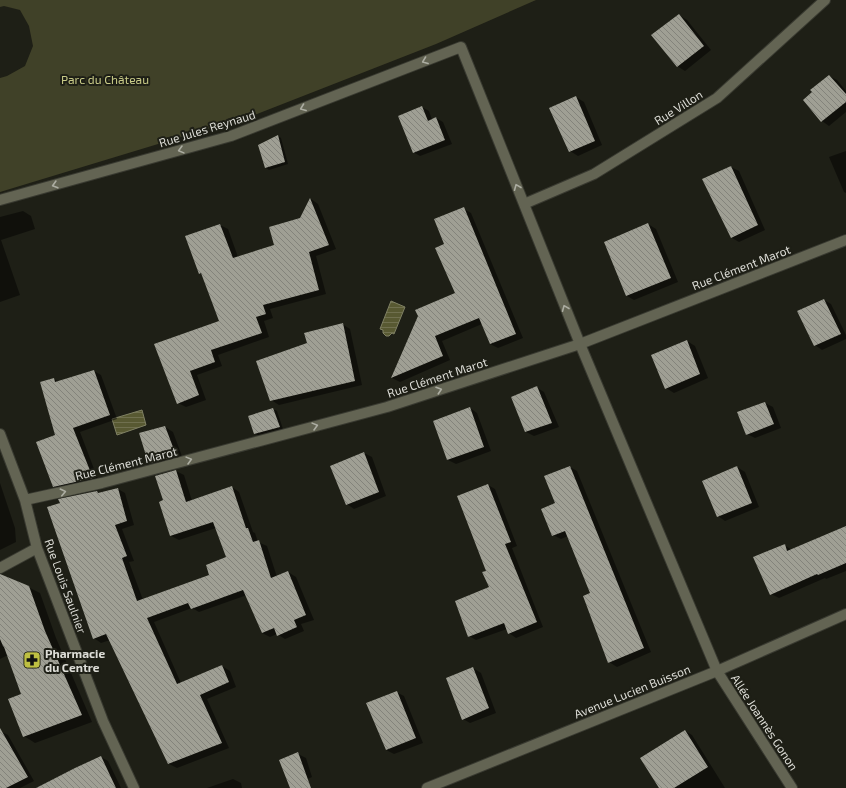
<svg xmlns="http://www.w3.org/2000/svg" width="846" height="788" font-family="'Exo 2',sans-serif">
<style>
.green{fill:#404128}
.water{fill:url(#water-rules);stroke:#808164}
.shadow{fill:#0007}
.building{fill:url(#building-back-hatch)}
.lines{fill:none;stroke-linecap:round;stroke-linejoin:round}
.minor-casing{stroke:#393a31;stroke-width:12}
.minor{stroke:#636453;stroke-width:10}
.oneway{stroke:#acada2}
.labels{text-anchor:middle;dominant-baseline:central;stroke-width:4;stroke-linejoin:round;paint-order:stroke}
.park-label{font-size:12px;fill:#c9cb88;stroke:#1e1f16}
.street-label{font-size:12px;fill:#ddddd7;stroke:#1e1f16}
.poi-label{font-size:12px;font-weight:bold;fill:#ddddd7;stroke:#1e1f16;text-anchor:start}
</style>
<defs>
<pattern id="water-rules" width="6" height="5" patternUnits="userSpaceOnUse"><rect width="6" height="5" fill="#585932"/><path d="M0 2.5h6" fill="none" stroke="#70704f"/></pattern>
<pattern id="building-back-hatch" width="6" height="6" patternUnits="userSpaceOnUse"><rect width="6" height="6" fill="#9f9f94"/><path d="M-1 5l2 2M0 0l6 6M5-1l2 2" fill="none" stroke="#83837b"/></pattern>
</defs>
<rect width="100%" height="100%" fill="#1e1f16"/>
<path class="green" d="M0,0H536L436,44L257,114L0,192V78L7,76L25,66L33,46L29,26L20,10L4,6L0,7Z"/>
<path class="water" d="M391,301L405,307L394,334L392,333L389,336H386L383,333V330L380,329Z
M142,410L146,425L117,435L112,419Z"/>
<path class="shadow" d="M679,15L687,20L711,50L685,71L677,66Z
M829,76L837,80L846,91V112L829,126L822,121Z
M576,97L584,102L602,145L578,156L570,151Z
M422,107L429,111L432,120L436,118L443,122L452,144L420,156L413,152Z
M278,136L281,138L288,164L269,170L266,168Z
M846,151V193L844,192L829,157Z
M731,167L739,171L765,230L739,242L732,238L704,179Z
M311,199L318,204L336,249L316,256L326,294L270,309L273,318L264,321L269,337L218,355L222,366L197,375L206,400L186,407L178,403L156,344L221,321L203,275L200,273L187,237L220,225L228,229L238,257L276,246L301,219Z
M464,209L471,213L523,338L498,348L490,344L482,324L442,341L450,360L400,382L392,378L419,316L456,294L446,245Z
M23,211L31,216L35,229L1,240L20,295L0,302V217Z
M648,224L656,229L678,282L634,300L627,296Z
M824,300L831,304L846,335V339L822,350L815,345Z
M342,324L350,329L362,385L279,405L271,400L308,344Z
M687,341L695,346L708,378L674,393L666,388Z
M94,371L101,375L117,419L80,432L99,482L61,491L54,486L57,436L54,379L59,382Z
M536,387L544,392L559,427L534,436L526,432Z
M765,403L773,407L781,428L755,438L747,434Z
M470,408L477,413L491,451L456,464L448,460Z
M273,409L277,411L283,429L259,436L255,434L249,417Z
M165,427L173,432L183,459L157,466L149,462Z
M364,453L372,457L386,496L354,509L347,504Z
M570,467L577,471L651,652L617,667L609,662L591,594L568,536L561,539L553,535L556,504Z
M737,467L745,472L759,507L725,521L718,516Z
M176,471L184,475L192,501L232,487L239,492L253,532L255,533L258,542L267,546L277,577L288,572L296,577L314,620L301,624L304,631L285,639L277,634L270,637L262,633L247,595L199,612L192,608L154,622L181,683L222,666L230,671L236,687L207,699L229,748L177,768L169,764L110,640L101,643L94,638L97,492L100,493L118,489L125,493L134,525L122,529L134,561L129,562L143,600L210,575L227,558L216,528L179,540L171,536L164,501Z
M0,483L15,528L16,542L0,550Z
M488,485L495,489L517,546L512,548L543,627L516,638L509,633L507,629L476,640L469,636L490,587L487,571Z
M846,527V571L826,579L825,578L779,598L771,594L784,545L792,550Z
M0,583L28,587L40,593L56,638L92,722L35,743L24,736L23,695L8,655L0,659Z
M473,668L481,673L496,713L470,723L463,719Z
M396,692L404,696L423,743L394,754L386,750Z
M0,731L8,735L34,781L20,788H0Z
M685,731L692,735L725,788H660Z
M298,754L306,758L312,777L295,785Z
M101,757L108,761L121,788H70Z
M233,779L241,783L242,788H207Z"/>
<path class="building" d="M679,14L704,46L677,67L651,35Z
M829,75L846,94V102L821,122L803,100L812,92L810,90Z
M576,96L595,141L569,152L549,108Z
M422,106L428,121L436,117L445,140L413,153L398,116Z
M278,135L285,162L265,168L258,145Z
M731,166L758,225L731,238L702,179Z
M310,198L329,245L309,252L319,290L263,305L266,314L256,317L262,333L211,350L215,362L190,371L199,395L177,404L154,344L219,321L201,273L199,274L185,236L220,224L233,258L274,245L269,227L300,218Z
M464,207L516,334L490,344L479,318L435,336L443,356L391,378L418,316L415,310L455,293L435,248L444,244L434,219Z
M648,223L671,278L626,296L604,242Z
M824,299L841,334L814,346L797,311Z
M343,323L355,381L270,401L256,361L307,343L304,333Z
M687,340L700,374L665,389L651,355Z
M94,370L110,415L73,428L93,478L53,487L36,442L55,435L40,382L54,378L55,382Z
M537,386L552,423L525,432L511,397Z
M765,402L774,424L746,435L737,412Z
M470,407L484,447L447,460L433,421Z
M273,408L280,427L254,434L248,416Z
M165,426L176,455L172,456V457L151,463V462H148L139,433Z
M364,452L379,492L346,505L330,466Z
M570,466L644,648L608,663L583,596L590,593L565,531L552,536L541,509L555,503L544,476Z
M737,466L752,503L717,517L702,481Z
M176,470L186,502L232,486L246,528H248L253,542L259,540L271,578L288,571L306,615L294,620L297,627L277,636L274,628L262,633L243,590L191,609L188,603L147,618L177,684L222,665L229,682L200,695L222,743L168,764L106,634L93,639L47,507L60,503L58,499L97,491L98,493L118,488L127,521L115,525L127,556L122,558L137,601L209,575L206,565L226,557L213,522L170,536L159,502L163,500L155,476Z
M488,484L511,542L505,544L537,622L508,634L504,623L468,637L455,601L489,587L482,572L486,571L457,496Z
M846,526V563L818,575L817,574L770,595L753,557L785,544L787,551Z
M0,574L29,586L45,631L82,715L23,737L8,699L21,694L4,647L3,646L0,639Z
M473,667L489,708L462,720L446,678Z
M397,691L416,738L386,750L366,703Z
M0,728L28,777L6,788H0Z
M685,730L708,767L674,788H659L640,758Z
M298,752L311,788H290L279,760Z
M101,756L116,788H36L75,768Z"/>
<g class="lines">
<g class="minor-casing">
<path id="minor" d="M0,200L231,136L461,47L580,344L717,671L792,788
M524,204L594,174L717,98L825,0
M0,434L25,500L37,548L103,721L134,788
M25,500L102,483L387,407L580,344L846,240
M0,568L37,548
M427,788L717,671L846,614"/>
</g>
<use href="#minor" class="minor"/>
</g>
<defs><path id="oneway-chevron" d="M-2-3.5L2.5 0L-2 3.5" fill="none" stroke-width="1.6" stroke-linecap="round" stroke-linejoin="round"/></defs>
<g class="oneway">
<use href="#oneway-chevron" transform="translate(425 61) rotate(159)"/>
<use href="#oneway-chevron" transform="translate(303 108) rotate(159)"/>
<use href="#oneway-chevron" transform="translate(181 150) rotate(165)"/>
<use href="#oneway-chevron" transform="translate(55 185) rotate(164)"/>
<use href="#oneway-chevron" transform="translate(517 187) rotate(-112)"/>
<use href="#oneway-chevron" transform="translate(565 308) rotate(-112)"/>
<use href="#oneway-chevron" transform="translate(439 390) rotate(-18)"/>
<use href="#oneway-chevron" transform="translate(315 426) rotate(-15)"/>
<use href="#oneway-chevron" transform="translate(189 460) rotate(-15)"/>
<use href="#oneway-chevron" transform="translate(63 492) rotate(-13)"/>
</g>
<defs>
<g id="pharmacy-square" transform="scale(0.9)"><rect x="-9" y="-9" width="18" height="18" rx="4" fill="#bebf42" stroke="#1e1f16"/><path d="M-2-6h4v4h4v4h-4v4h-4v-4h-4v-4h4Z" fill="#111"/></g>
</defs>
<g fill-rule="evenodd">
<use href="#pharmacy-square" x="32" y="660"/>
</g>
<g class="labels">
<g class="park-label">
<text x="105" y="79">Parc du Château</text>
</g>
<g class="street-label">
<text transform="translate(678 107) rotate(-32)">Rue Villon</text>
<text transform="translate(207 128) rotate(-17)">Rue Jules Reynaud</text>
<text transform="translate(741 267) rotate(-21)">Rue Clément Marot</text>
<text transform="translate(437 377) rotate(-18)">Rue Clément Marot</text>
<text transform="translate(126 463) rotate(-14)">Rue Clément Marot</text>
<text transform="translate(66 586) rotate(70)">Rue Louis Saulnier</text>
<text transform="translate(632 691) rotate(-22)">Avenue Lucien Buisson</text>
<text transform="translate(765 722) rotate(57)">Allée Joannès Gonon</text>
</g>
<g class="poi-label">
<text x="45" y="653">Pharmacie<tspan x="45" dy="14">du Centre</tspan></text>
</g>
</g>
</svg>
